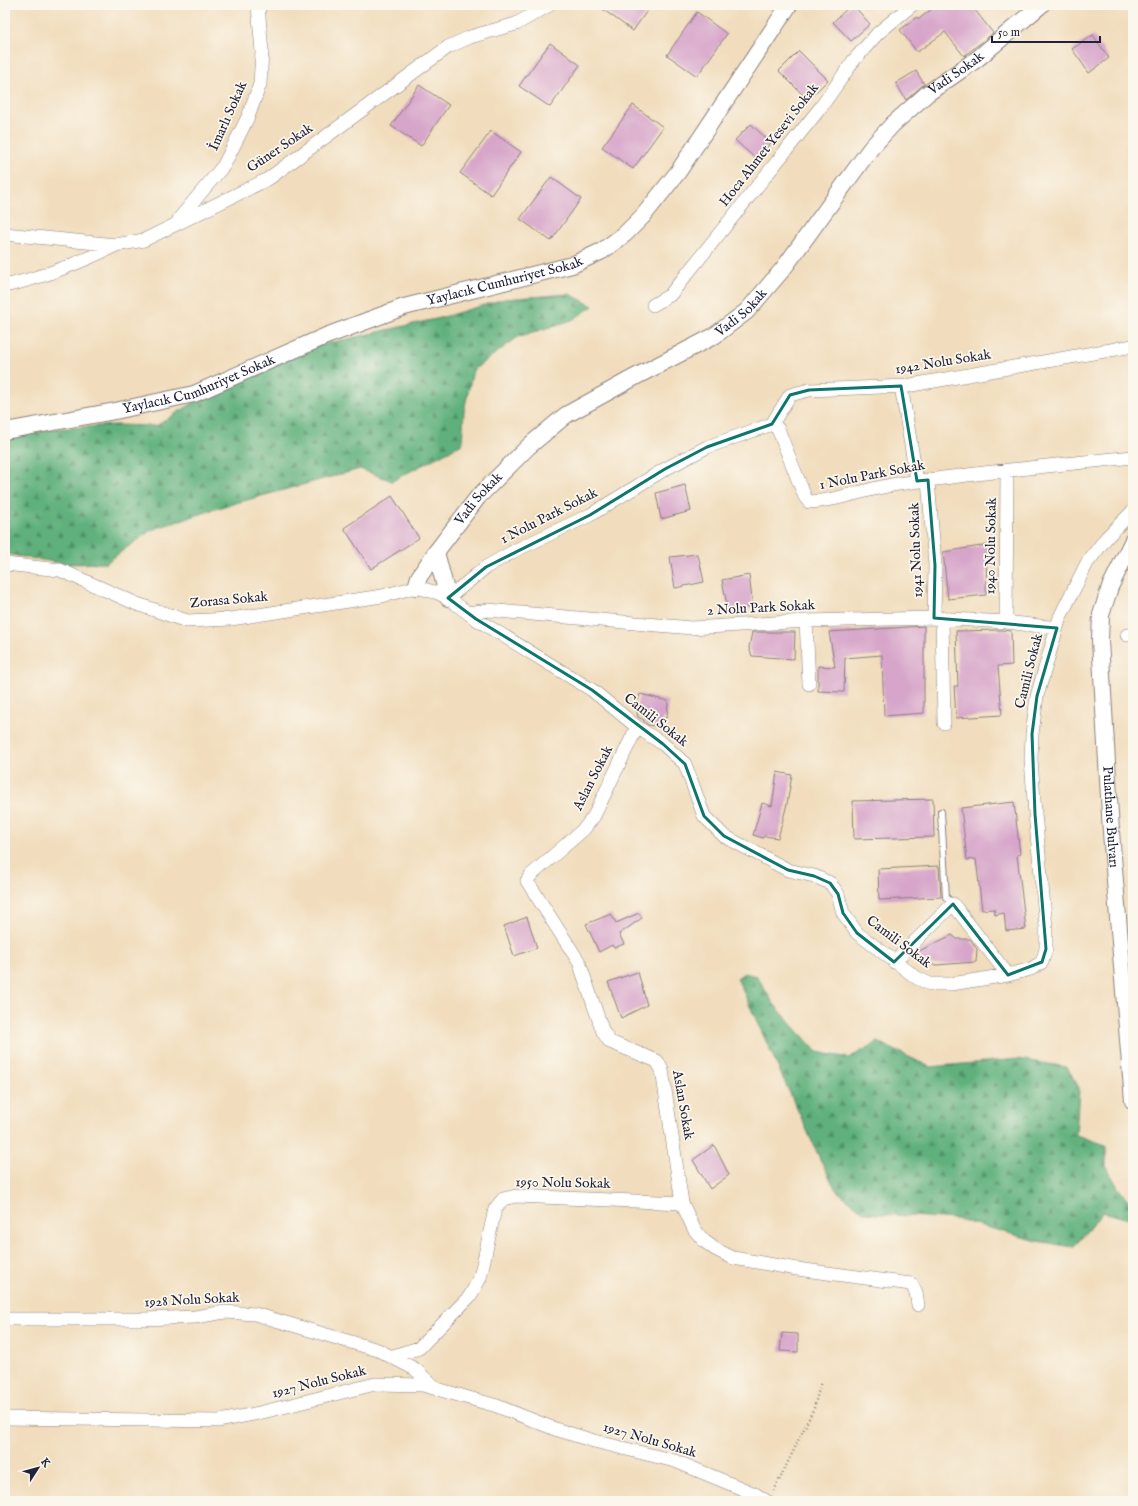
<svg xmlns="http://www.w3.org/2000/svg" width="1138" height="1506" font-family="'IM FELL English',serif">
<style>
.forest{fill:url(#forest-firs);stroke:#40695b}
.building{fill:#d7a5ca}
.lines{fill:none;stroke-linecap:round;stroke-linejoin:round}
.service-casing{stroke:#8a807c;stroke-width:8}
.minor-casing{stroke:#8a807c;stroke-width:14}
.tertiary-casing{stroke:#8a807c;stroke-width:18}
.path{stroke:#8a807c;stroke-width:2.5;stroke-dasharray:1 3;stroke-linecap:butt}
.service{stroke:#fff;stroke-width:6}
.minor{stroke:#fff;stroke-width:13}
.tertiary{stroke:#fff;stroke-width:16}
.marked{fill:none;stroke:#0f766e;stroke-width:3;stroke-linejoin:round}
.labels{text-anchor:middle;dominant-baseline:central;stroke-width:3.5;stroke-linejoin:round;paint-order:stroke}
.street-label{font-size:14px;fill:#22223b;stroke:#fbf7ec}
</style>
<defs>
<pattern id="forest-firs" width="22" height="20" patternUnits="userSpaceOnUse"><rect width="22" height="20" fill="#5fb07b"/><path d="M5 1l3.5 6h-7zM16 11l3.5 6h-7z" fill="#4e8f66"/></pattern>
</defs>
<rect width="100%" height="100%" fill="#fbf7ec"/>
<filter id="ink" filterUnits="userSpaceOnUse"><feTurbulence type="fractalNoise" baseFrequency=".025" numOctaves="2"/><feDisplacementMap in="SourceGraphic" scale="8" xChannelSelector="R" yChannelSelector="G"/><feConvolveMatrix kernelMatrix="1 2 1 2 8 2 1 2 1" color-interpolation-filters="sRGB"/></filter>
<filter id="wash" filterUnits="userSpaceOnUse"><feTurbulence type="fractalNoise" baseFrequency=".012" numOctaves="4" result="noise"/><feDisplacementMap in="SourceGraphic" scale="16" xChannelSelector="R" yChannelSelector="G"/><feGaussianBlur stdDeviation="0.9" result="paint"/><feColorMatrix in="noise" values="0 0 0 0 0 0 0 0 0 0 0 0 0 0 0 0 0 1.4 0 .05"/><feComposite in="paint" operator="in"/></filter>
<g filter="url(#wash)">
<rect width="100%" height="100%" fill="#f1ddbd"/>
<path class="forest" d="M569,294L593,306L572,320L518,337L473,370L464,411L462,444L392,481L360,469L225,506L151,530L106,563L67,564L5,554V429H50L115,425L156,426L267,357L440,318L504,299Z
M744,973L757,976L773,1003L817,1052L849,1058L878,1042L930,1067L1018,1059L1067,1067L1079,1088L1076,1135L1106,1145V1166L1119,1189L1133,1206L1132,1220L1103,1212L1073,1247L1037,1241L956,1219L865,1213L836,1190L821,1161L737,978Z"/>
<g id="blocks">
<path class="building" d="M597,5H651L633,31Z
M851,5H853L870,24L851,41L833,22Z
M937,5H971L993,33L964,56L945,32L917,52L900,30L917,17L919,19Z
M697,12L727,34L697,76L667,55Z
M1093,35L1109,58L1089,73L1072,49Z
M550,43L580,65L550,107L519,86Z
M799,51L828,80L808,100L779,71Z
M916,71L924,84L906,100L896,83Z
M419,85L449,105L421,146L391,126Z
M633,105L663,127L633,169L602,147Z
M751,124L771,143L756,159L735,140Z
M491,131L521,152L491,195L460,173Z
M551,177L581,199L551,241L520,219Z
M685,485L691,511L661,519L656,493Z
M392,496L419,538L371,569L344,528Z
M987,545L986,595L948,599L943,552Z
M698,554L704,582L675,588L670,557Z
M749,575L753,607L728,610L722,580Z
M924,626V713L884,716L882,655L845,658L844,692L818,691V666L835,667L829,632Z
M1001,630L1011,631L1012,665L998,666L1002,715L956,718L954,686H958L956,631Z
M752,632H795L794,659L752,656L749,648Z
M640,694L668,701L667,717L663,719L661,727L648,725L644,722V720L638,717L636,707Z
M777,772L792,775L787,804L778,838L764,836L763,838L753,835L762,803L772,806Z
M933,799L934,837L854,839L853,801Z
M1014,802L1020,854L1017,855L1026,929L1006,931L1004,913L995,915L994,909L982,910L976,859L967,860L961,808Z
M939,866L941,897L879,900L878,869Z
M639,913L642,918L619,934L624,944L614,948L612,945L599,952L586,924L611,914L616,923Z
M527,917L537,948L514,956L504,926Z
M952,935L957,939H970L977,949L976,962L936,965L925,964L917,952Z
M638,972L647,1005L621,1018L608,982Z
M714,1145L729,1175L710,1189L693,1160Z
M782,1333L798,1334V1352L780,1351Z"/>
</g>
</g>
<g filter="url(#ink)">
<use href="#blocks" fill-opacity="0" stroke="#8a807c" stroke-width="1"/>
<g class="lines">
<g class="service-casing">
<path id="service" d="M941,812L946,897L953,904"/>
</g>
<g class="minor-casing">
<path id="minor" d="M179,219L224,165L248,117L260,84L262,52L258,5
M5,234L116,245L144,240L268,179L448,47L470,37L516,24L549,5
M5,286C44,277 80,263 116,245
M653,305L670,295L821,107L854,60L878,33L912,5
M901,386L917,481
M772,424L790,395L809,390L906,386L1133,346
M928,480L935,565L934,618
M5,564L60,570L137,604L187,621L231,619L382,596L416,587L438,593L448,598L476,619L592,690L637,727L663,744L685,764L704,816L724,836L788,870L814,876L830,883L838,894L843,913L857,933L917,978L930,984H951L1008,975L1031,969L1042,962L1046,949V927L1035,814L1031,759L1032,734L1037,696L1060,617L1087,563L1107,537L1133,511
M448,598L486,567L516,550L590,515L665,469L707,447L772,424L778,429L805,497L809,502C839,501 868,488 898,484C976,473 1054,465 1133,457
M468,613L489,610L509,612L692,628L806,621L934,618L1006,622L1057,628
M942,619L944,723
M806,621L809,684
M1006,622L1007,470
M1127,635H1133
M637,727L594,816L584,829L531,875L527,881L579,962L603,1032L610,1042L657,1061L662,1070L682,1203L694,1229L704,1241L715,1249L733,1258L797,1269L911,1284L916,1292L918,1305
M894,962L953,904L1008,975
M5,1319H144L195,1317L225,1312L255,1314L378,1350L415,1369L435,1388
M393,1356L419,1348L470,1296L480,1278L495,1209L503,1199L516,1196L682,1203
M5,1418L219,1421L259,1413L375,1384L423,1385L497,1406L555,1429L594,1441L675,1461L755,1494L766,1501"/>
</g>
<g class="tertiary-casing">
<g id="tertiary">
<path id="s1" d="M5,431L115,411L194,394L326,336L404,307L572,265L602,251L625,234L643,216L678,172L789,5"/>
<path id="s2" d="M1133,540L1110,587L1101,615L1100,640L1111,832L1133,1101"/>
<path d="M436,552L448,598"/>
<path id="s3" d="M416,587L419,577L436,552L478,497L529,446L566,415L635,377L714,336L747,311L783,269L871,148L893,124L928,93L977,59L1041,5"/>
</g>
</g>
<path class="path" d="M774,1491L814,1408L821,1381"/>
<use href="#service" class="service"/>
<use href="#minor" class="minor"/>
<use href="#tertiary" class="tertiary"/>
</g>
</g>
<path class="marked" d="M901,386L917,481L928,480L935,565L934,618L1057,628L1037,696L1032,734L1035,814L1046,949L1042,962L1008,975L953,904L894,962L857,933L843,913L838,894L830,883L814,876L788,870L724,836L704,816L685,764L663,744L592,690L476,619L448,598L486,567L590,515L665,469L707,447L772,424L790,395L809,390Z"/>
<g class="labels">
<g class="street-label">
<text stroke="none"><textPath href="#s3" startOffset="758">Vadi Sokak</textPath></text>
<text transform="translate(228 116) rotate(-66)">İmarlı Sokak</text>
<text transform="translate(769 145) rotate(-52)">Hoca Ahmet Yesevi Sokak</text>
<text transform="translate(280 148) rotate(-34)">Güner Sokak</text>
<text stroke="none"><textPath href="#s1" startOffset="524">Yaylacık Cumhuriyet Sokak</textPath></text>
<text stroke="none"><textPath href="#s3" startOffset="434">Vadi Sokak</textPath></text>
<text transform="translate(943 362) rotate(-9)">1942 Nolu Sokak</text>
<text stroke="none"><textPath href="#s1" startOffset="200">Yaylacık Cumhuriyet Sokak</textPath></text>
<text transform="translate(872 475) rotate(-11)">1 Nolu Park Sokak</text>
<text stroke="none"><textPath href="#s3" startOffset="109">Vadi Sokak</textPath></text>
<text transform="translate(549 516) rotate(-27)">1 Nolu Park Sokak</text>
<text transform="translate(991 546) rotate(-89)">1940 Nolu Sokak</text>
<text transform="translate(916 550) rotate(-92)">1941 Nolu Sokak</text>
<text transform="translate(229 600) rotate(-5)">Zorasa Sokak</text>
<text transform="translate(761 608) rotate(-3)">2 Nolu Park Sokak</text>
<text transform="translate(1029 671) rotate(-76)">Camili Sokak</text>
<text transform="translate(656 720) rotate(38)">Camili Sokak</text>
<text transform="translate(593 778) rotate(-63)">Aslan Sokak</text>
<text stroke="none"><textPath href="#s2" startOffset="284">Pulathane Bulvarı</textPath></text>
<text transform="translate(899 942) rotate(37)">Camili Sokak</text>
<text transform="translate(683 1105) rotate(80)">Aslan Sokak</text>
<text transform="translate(563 1183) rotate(1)">1950 Nolu Sokak</text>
<text transform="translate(192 1300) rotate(-3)">1928 Nolu Sokak</text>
<text transform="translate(319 1382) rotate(-14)">1927 Nolu Sokak</text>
<text transform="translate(650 1440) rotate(16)">1927 Nolu Sokak</text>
</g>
</g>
<rect width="1138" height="1506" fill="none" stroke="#fbf7ec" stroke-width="20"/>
<g transform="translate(38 1468) rotate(54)" stroke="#fbf7ec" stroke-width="3" paint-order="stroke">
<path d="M0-3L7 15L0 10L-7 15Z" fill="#22223b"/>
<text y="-6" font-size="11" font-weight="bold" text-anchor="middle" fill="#22223b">K</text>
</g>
<path d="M992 36v6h108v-6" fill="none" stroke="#22223b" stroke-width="2"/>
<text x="998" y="36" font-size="12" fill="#22223b" stroke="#fbf7ec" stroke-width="3" paint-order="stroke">50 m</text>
</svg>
